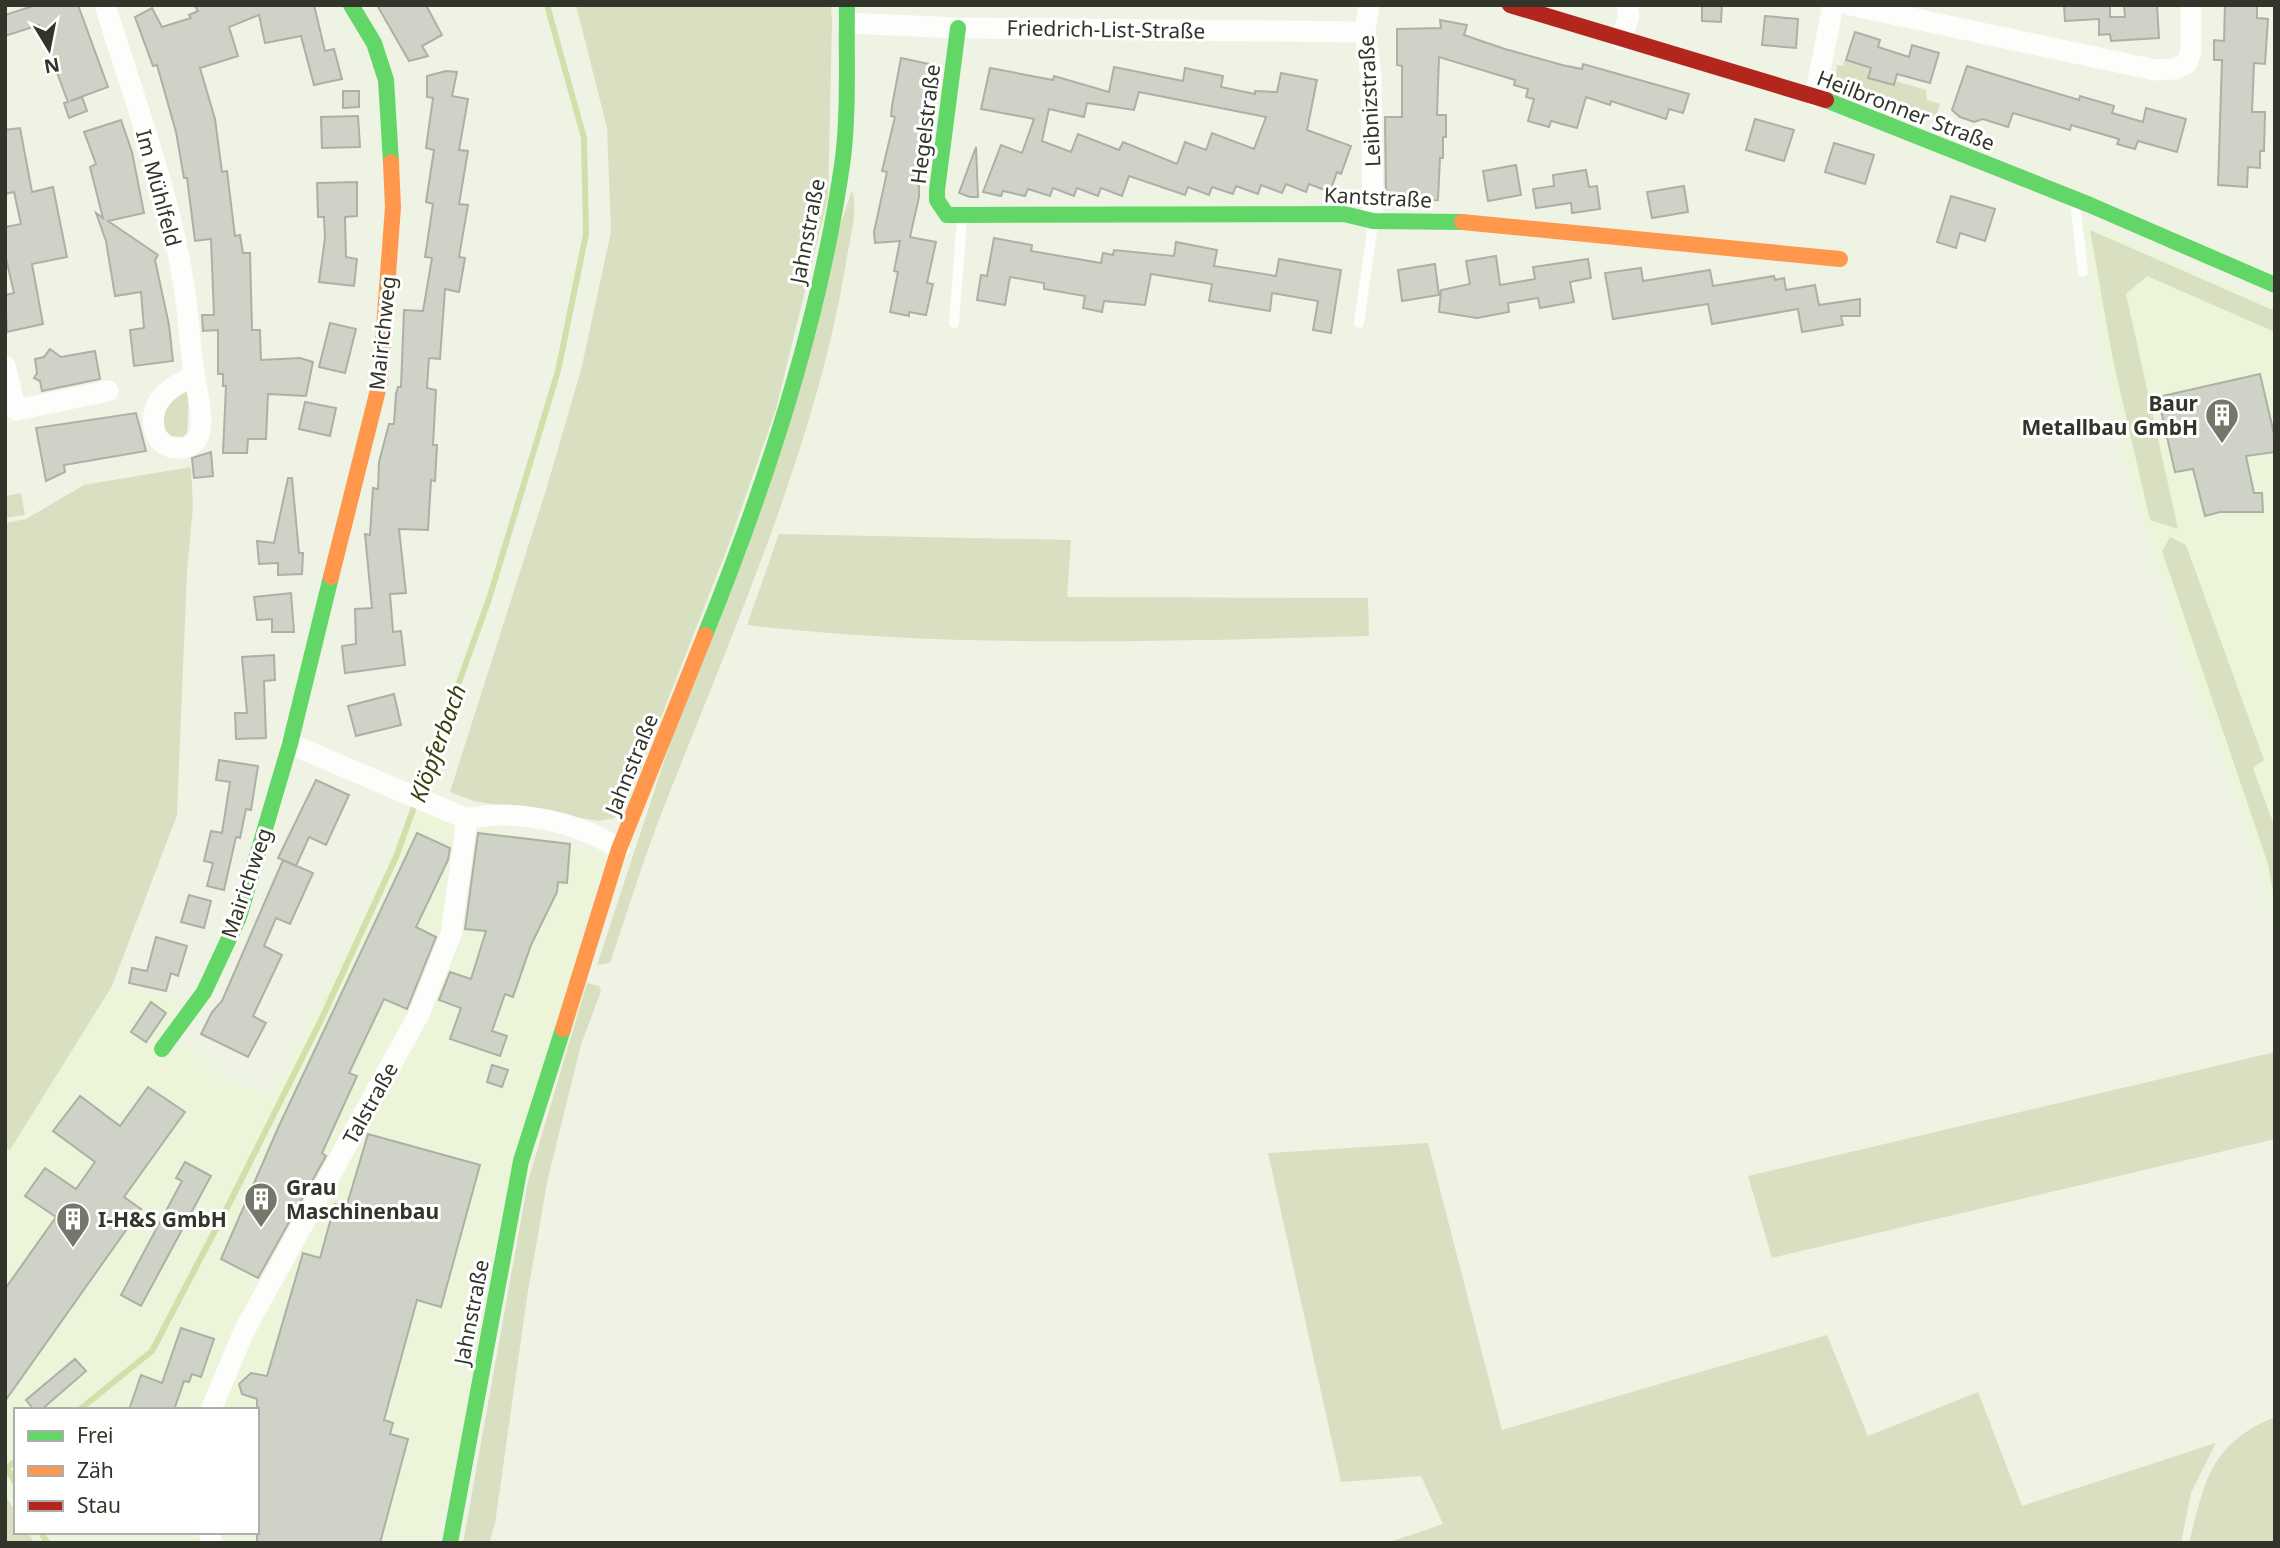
<svg xmlns="http://www.w3.org/2000/svg" width="2280" height="1548" font-family="'Noto Sans',sans-serif">
<style>
.built{fill:#ecf4da}
.green{fill:#d8e0c1}
.lines{fill:none;stroke-linecap:round;stroke-linejoin:round}
.stream{stroke:#d2dfab;stroke-width:6}
.building{fill:#cfd2c6;stroke:#adb0a5;stroke-width:2;fill-rule:evenodd}
.lane{stroke:#fdfdfb;stroke-width:10}
.street{stroke:#fdfdfb;stroke-width:21}
.fast{stroke:#63d668;stroke-width:16}
.slow{stroke:#ff974d;stroke-width:16}
.jam{stroke:#b3261e;stroke-width:16}
.labels{text-anchor:middle;dominant-baseline:central;stroke-width:6;stroke-linejoin:round;paint-order:stroke}
.street-label{font-size:21px;fill:#32352a;stroke:#fff}
.poi-label{font-size:21px;font-weight:bold;fill:#32352a;stroke:#fff;text-anchor:start}
.water-label{font-size:23px;font-style:italic;fill:#37410d;stroke:#fff}
</style>
<rect width="100%" height="100%" fill="#eff3e4"/>
<path class="built" d="M2082,222L2275,307V935L2262,865L2187,662L2123,453Z
M418,802L473,825L605,855L436,1543H34L28,1532H257V1410H16V1513L5,1497V1154L112,986L184,1001L153,1046L190,1047L218,1074L273,1098Z"/>
<path class="green" d="M576,5H831L832,21L828,198L776,409L729,544L625,809L614,818L599,821L474,801L450,792L546,490L581,370L611,232L607,128Z
M1844,61L1880,72L1884,83L1894,86L1896,81L1926,90L1927,100L1940,104L1936,117L1842,86L1835,81L1837,65L1843,66Z
M852,190C859,212 849,240 846,263C814,457 724,649 654,833C638,876 625,920 610,963L597,965Z
M2090,230L2275,311V332L2147,276L2126,294L2178,529L2150,520L2113,360Z
M185,390L189,394L187,433L183,437L171,436L164,429C162,409 170,402 185,390Z
M191,467L193,507L187,571L177,815L112,986L10,1150L5,1148V523L26,519L84,485Z
M21,493L25,515L5,518V496Z
M779,534L1071,540L1067,597L1368,598L1369,636C1162,641 953,649 747,625Z
M2170,537L2186,545L2264,760L2253,768L2275,828V903L2268,864L2162,551Z
M587,983L599,986L601,991L581,1045L548,1178L527,1297L495,1524L489,1543H463L528,1181Z
M2275,1052V1139L1772,1258L1748,1176Z
M1428,1143L1502,1430L1827,1335L1868,1436L1978,1392L2022,1506L2216,1443L2191,1493L2181,1543H1387L1443,1524L1421,1476L1341,1482L1268,1153Z
M2275,1417V1543H2189C2205,1482 2209,1444 2275,1417Z
M6,1497L16,1513V1532H28L34,1543H5Z"/>
<g class="lines">
<path class="stream" d="M79,1410L152,1351L229,1204L321,1020L396,857L489,599L558,371L586,234L584,138L547,5
M7,1468L16,1484
M5,1469L16,1461
M41,1532L47,1543"/>
</g>
<path class="building" d="M36,5H78L108,87L70,101L82,97L87,111L69,118L64,103L68,102L39,25L5,36V15Z
M194,5H314L325,51L334,49L342,79L314,85L301,36L265,43L259,15L229,27L238,56L200,68L215,119L222,172L227,171L235,236L240,235L243,253H250L252,330H260L261,360L300,358L313,362L306,396L268,394L266,439H248L247,453H223L226,386H223V374H218V330L203,331L202,315H214L211,239L195,241L187,178H184L176,132L157,65L153,66L135,17L152,8L162,27L191,18L189,15L198,11Z
M377,5H426L442,35L422,46L428,56L409,61Z
M1702,5H1722L1721,22L1702,21Z
M2064,5H2110V17H2125L2124,5H2157L2159,38L2111,41L2110,34L2099,35V19L2065,21Z
M2225,5H2257V18L2268,19L2265,64L2254,63L2252,112H2265L2264,151H2260V168L2248,167L2247,187L2218,185L2222,60H2214V40L2224,41Z
M1765,16L1798,19L1796,48L1762,45Z
M1440,20L1467,25L1464,35L1505,49L1562,65L1582,69L1583,64L1689,94L1683,113L1669,109L1666,119L1611,101L1610,105L1586,97L1577,128L1551,121L1549,127L1528,121L1534,99L1526,97L1528,89L1514,85L1515,80L1439,57L1437,115H1446V137H1443V158H1440L1438,200L1422,201V203L1386,201L1385,117H1402V66L1397,65V29L1441,28Z
M1855,32L1880,40L1878,47L1909,57L1912,45L1939,53L1930,83L1897,74L1894,85L1868,78L1871,68L1846,60Z
M901,58L934,65L918,142L925,144L916,184L919,185V197L910,237L936,242L927,283L933,284L926,315L909,312V316L890,312L898,272L894,271L900,241L875,243L874,232L887,172L882,171L895,117L891,116L892,106Z
M1967,66L2079,100L2080,96L2114,106L2112,113L2143,122L2146,108L2186,119L2177,152L2138,141L2135,149L2117,144L2119,139L2071,125L2070,130L2013,113L2008,127L1983,119L1974,122L1960,117L1952,110Z
M1114,67L1183,81L1185,68L1223,76L1221,87L1255,94V91L1277,92L1281,73L1317,80L1307,130L1351,146L1341,174L1337,172L1330,192L1309,184L1306,192L1286,184L1282,193L1261,185L1258,194L1236,186L1233,194L1212,187L1209,195L1188,187L1185,195L1129,176L1122,196L1101,188L1098,196L1077,188L1074,196L1053,188L1050,196L1028,189L1025,196L1003,191L1001,196L983,192L1001,145L1022,153L1034,119L981,109L990,68L1053,80L1054,76L1109,92ZM1139,92L1266,117L1254,149L1212,133L1206,150L1185,142L1177,164L1123,142L1119,150L1078,134L1071,152L1042,141L1049,109L1084,117L1087,103L1134,110Z
M446,71L457,72L452,96L468,99L459,150L468,151L459,204L468,205L459,257L465,258L459,292L445,289L440,359L429,358L427,388L436,390L433,445H437L435,481L431,480L428,530L399,529L406,593L390,594L393,632L401,631L405,665L345,673L342,646L356,644L355,609L372,608L365,534L370,535L373,488L378,489L379,462L389,424H394L396,394L398,387H401L404,310L423,311L432,258L425,257L433,204L426,202L434,150L426,148L433,98L427,97V76Z
M343,91H359V107L343,108Z
M358,116L360,147L322,148L321,117Z
M1755,119L1794,130L1784,161L1746,150Z
M121,120L132,152L144,213L108,221L158,255L155,260L169,325L173,361L134,366L130,330L144,328L141,292L115,296L106,241L96,213L103,218L90,167L96,164L84,132Z
M20,128L32,192L53,187L67,257L32,264L43,324L7,332L5,295L14,293L5,254V227L21,224L14,192L5,194V130Z
M1834,143L1874,155L1865,184L1825,172Z
M976,147L978,197H970L959,193Z
M1516,165L1521,195L1488,201L1483,171Z
M1586,170L1589,187L1597,186L1600,209L1572,213L1571,203L1536,208L1533,189L1554,186L1553,175Z
M357,182V216L345,217L346,257L357,259L354,286L319,282L325,238L324,217H318L317,183Z
M1684,186L1688,212L1652,218L1647,192Z
M1951,196L1995,209L1985,241L1960,233L1956,248L1937,242Z
M994,238L1032,245L1031,251L1101,263L1103,253L1113,255L1114,250L1174,256L1176,242L1217,250L1214,266L1276,276L1279,259L1341,270L1331,333L1313,330L1318,301L1272,293L1270,311L1209,301L1212,284L1151,274L1145,305L1104,301L1102,312L1083,308L1085,296L1044,289V283L1010,277L1005,305L977,300L981,275L987,276Z
M1496,256L1500,285L1535,279L1533,267L1588,259L1591,278L1570,282L1574,302L1540,308L1538,298L1508,303L1509,312L1477,318L1439,312L1441,290L1470,284L1466,261Z
M1435,264L1439,295L1402,301L1398,270Z
M1641,268L1643,281L1710,270L1713,286L1774,276L1775,280L1784,278L1786,290L1815,285L1819,305L1860,299V316H1841L1843,325L1802,332L1798,309L1712,324L1708,304L1613,319L1605,273Z
M330,323L356,329L345,373L319,367Z
M50,349L61,357L95,351L100,379L42,391L40,381L34,378L37,373L35,359L44,357Z
M2260,374L2275,438V452L2246,456L2254,493H2262L2263,512H2220L2205,516L2193,469L2175,472L2158,397Z
M305,402L336,408L330,436L299,429Z
M136,413L146,451L64,465L65,472L46,481L36,428Z
M211,452L213,476L194,478L192,458Z
M288,478H292L299,553H303L302,574L278,575V563L259,564L257,541L274,543Z
M291,593L294,632H272V619L257,620L254,597Z
M274,655L275,680L264,681L266,738L236,739L235,713H247L242,657Z
M394,694L401,725L356,736L348,706Z
M219,760L258,766L251,810L246,809L240,838L236,837L224,890L207,886L213,863L204,861L211,831L222,833L230,782L216,780Z
M316,780L349,795L326,845L309,837L296,866L278,858Z
M417,833L450,848L448,860L416,927L436,937L407,1009L384,999L349,1073L357,1076L322,1153L326,1156L258,1278L221,1259L278,1128Z
M478,833L570,844L567,883L558,882L557,892L531,945L513,997L505,994L492,1031L507,1036L500,1056L450,1039L461,1008L439,1000L450,972L471,979L486,931L465,929Z
M283,860L313,873L290,924L276,918L264,946L282,955L253,1016L266,1023L248,1057L201,1034L212,1012L222,1001Z
M189,895L211,901L204,928L181,922Z
M156,937L187,946L178,976L171,973L166,991L129,983L132,968L147,971Z
M151,1002L166,1013L146,1042L131,1032Z
M492,1065L508,1070L502,1087L487,1082Z
M148,1087L185,1112L124,1197L141,1209L5,1401V1289L56,1217L25,1196L45,1168L76,1189L95,1162L53,1131L80,1096L120,1126Z
M368,1134L480,1165L441,1307L417,1300L384,1420L393,1423L390,1434L408,1439L380,1543H257V1399L242,1394L239,1384L251,1373L267,1376L303,1253L320,1258L335,1204L346,1208Z
M185,1162L211,1176L141,1306L121,1295L182,1181L176,1178Z
M181,1328L214,1339L201,1377L192,1374L189,1382L184,1381L174,1410H129L141,1375L162,1383Z
M75,1359L86,1371L41,1410H34L26,1400Z"/>
<g class="lines">
<path class="lane" d="M2075,202L2083,272
M954,323L962,219
M1359,323L1373,224"/>
<path class="street" d="M105,5C134,99 171,195 185,293C189,320 190,346 194,373C196,392 214,445 182,448C161,450 151,434 154,414C157,394 177,384 194,376
M1369,5L1365,32L1371,76L1373,221
M1850,5L2155,70L2175,69L2187,63L2191,51V5
M848,23L958,28L1365,32
M1621,39L1629,16L1627,5
M1815,96L1833,5
M5,366L16,410L108,391
M290,744L467,819C515,808 579,822 619,849
M211,1410L244,1331L419,1014L451,934L467,819
M209,1532L212,1543"/>
<path class="fast" d="M351,5L374,43L386,80L391,162
M958,28L937,190V200L947,215L1344,214L1373,221L1462,222
M1826,100L2090,205L2275,285
M705,635C765,487 821,318 843,158C849,109 846,55 847,5
M162,1049L204,992L239,917L290,744L331,577
M450,1543L521,1161L563,1029"/>
<path class="slow" d="M1462,222L1840,259
M331,577L380,382L393,207L391,162
M563,1029L619,849L705,635"/>
<path class="jam" d="M1510,5L1826,100"/>
</g>
<defs>
<g id="building-pin" transform="scale(1.75)"><path d="M0 17L-7.5 6A9.5 9.5 0 1 1 7.5 6Z" fill="#74786b" stroke="#fff"/><path d="M-4-6H4V6H1V3H-1V6H-4ZM-2.5-4.3h1.7v1.8h-1.7ZM.8-4.3h1.7v1.8H.8ZM-2.5-1h1.7V.8h-1.7ZM.8-1h1.7V.8H.8Z" fill="#fff"/></g>
</defs>
<g fill-rule="evenodd">
<use href="#building-pin" x="2222" y="415"/>
<use href="#building-pin" x="261" y="1199"/>
<use href="#building-pin" x="73" y="1219"/>
</g>
<g class="labels">
<g class="street-label">
<text transform="translate(1106 29) rotate(1)">Friedrich-List-Straße</text>
<text transform="translate(1369 101) rotate(-93)">Leibnizstraße</text>
<text transform="translate(1906 110) rotate(21)">Heilbronner Straße</text>
<text transform="translate(925 124) rotate(-83)">Hegelstraße</text>
<text transform="translate(159 188) rotate(75)">Im Mühlfeld</text>
<text transform="translate(1378 197) rotate(3)">Kantstraße</text>
<text transform="translate(807 231) rotate(-79)">Jahnstraße</text>
<text transform="translate(382 333) rotate(-84)">Mairichweg</text>
<text transform="translate(631 764) rotate(-68)">Jahnstraße</text>
<text transform="translate(246 883) rotate(-71)">Mairichweg</text>
<text transform="translate(370 1103) rotate(-61)">Talstraße</text>
<text transform="translate(471 1312) rotate(-79)">Jahnstraße</text>
</g>
<g class="poi-label">
<text x="2198" y="403" text-anchor="end">Baur<tspan x="2198" dy="24">Metallbau GmbH</tspan></text>
<text x="286" y="1187">Grau<tspan x="286" dy="24">Maschinenbau</tspan></text>
<text x="98" y="1219">I-H&amp;S GmbH</text>
</g>
<g class="water-label">
<text transform="translate(437 743) rotate(-70)">Klöpferbach</text>
</g>
</g>
<rect width="2280" height="1548" fill="none" stroke="#32352a" stroke-width="14"/>
<rect x="14" y="1408" width="245" height="126" fill="#ffffff" stroke="#adaeaa" stroke-width="2"/>
<rect x="28" y="1431" width="35" height="10" fill="#63d668" stroke="#adaeaa" stroke-width="2"/>
<text x="77" y="1443" font-size="21" fill="#32352a">Frei</text>
<rect x="28" y="1466" width="35" height="10" fill="#ff974d" stroke="#adaeaa" stroke-width="2"/>
<text x="77" y="1478" font-size="21" fill="#32352a">Zäh</text>
<rect x="28" y="1501" width="35" height="10" fill="#b3261e" stroke="#adaeaa" stroke-width="2"/>
<text x="77" y="1513" font-size="21" fill="#32352a">Stau</text>
<g transform="translate(49 49) rotate(170)" stroke="#ffffff" stroke-width="5" paint-order="stroke">
<path d="M0-5L12 26L0 18L-12 26Z" fill="#32352a"/>
<text y="-10" font-size="19" font-weight="bold" text-anchor="middle" fill="#32352a">N</text>
</g>
</svg>
